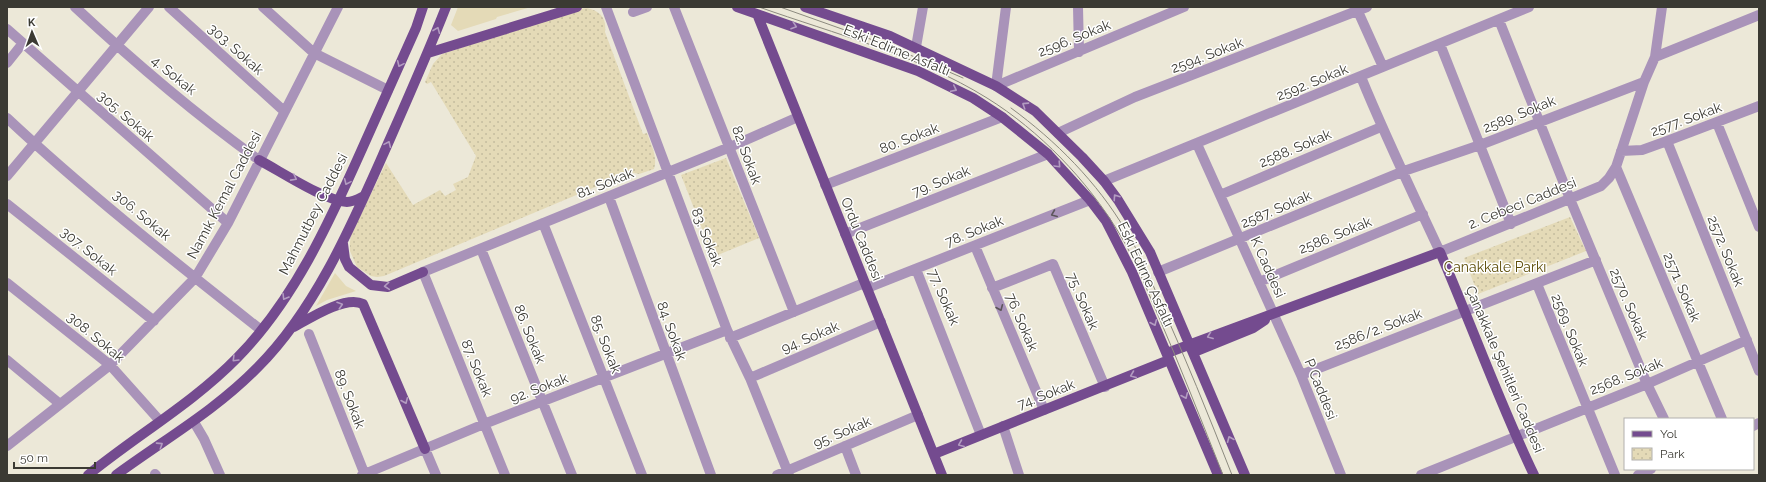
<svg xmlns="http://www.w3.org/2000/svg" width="1766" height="482" font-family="Raleway,sans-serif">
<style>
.grass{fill:#e4dab7}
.park{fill:url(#park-dots)}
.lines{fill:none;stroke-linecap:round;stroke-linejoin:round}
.minor{stroke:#a993b9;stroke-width:10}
.major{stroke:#744b8f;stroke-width:10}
.tram{stroke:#8c8a7f;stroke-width:1}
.oneway{stroke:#b39cc1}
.oneway2{stroke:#5c555b}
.labels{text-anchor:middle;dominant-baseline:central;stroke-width:3;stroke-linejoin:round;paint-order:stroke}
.street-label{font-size:14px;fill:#3b3a33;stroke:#fff}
.park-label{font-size:14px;fill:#5d4d08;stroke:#fff}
</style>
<defs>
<pattern id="park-dots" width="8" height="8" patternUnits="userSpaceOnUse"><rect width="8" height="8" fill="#e4dab7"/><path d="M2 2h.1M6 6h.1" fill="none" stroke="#c4bc9e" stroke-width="1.8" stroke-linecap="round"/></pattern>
</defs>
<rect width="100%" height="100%" fill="#ece8d8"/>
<path class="grass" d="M458,7H531L497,17L496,19L458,31L451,25Z
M335,273L346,286L356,291L327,300L316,306Z"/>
<path class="park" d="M587,8C600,11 607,18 605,32L643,134L647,133C651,145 658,157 654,169L639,174L631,172L384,276L377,277L371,276L357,267L350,251V242L351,235L386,163L413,205L440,190L445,196L456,190L453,184L468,177L476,156L431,82L427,84L425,82L433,64L442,54L579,9Z
M726,158L759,238L713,257L681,175Z
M1570,217L1586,251L1478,294L1464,258Z"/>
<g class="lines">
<path class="minor" d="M75,7C133,61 195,114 259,160
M169,7L284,111
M263,7L314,53L388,90
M606,7L727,330L750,378L789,475
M674,7L794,312
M1078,7L1079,52
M1356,7L1383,67
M633,12L647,7
M1499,20L1570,199L1647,384L1664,419
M7,29L228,223
M1440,44L1511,224
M916,47L923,7
M1655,57L1759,15
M7,63L23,43
M1361,77C1385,136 1413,194 1440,252L1601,186L1609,178L1616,167L1644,82L1655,57L1662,7
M996,86L1184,7
M996,86L1006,7
M7,118C87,193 175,262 261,330
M1717,123L1759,227
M1058,133L1135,97L1367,7
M1667,141L1759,371
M1197,144L1301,375L1341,475
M1621,151L1642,150L1667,141L1759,106
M1616,167L1722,419
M7,176L149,7
M1104,181L1529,7
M825,185L1002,117
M1220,195L1381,127
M609,197L711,475
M7,204L154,321
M543,223L642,475
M845,234L1048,154
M975,246L1044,410
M481,249L572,475
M916,269L981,435
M1158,272L1404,171L1480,145L1644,82
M1259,282L1423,214
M7,283L110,365L160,421
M1537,284L1615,475
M867,288L1090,200
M992,288L1053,264L1105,387
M309,334L365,475
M730,338L864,283
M7,360L60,404
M1301,375L1596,260
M750,378L881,322
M194,422L204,439L220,475
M1003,426L1019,475
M1753,426L1759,423
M7,446L110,365L195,278L228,223L338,7
M845,446L856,475
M425,449L436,475
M155,474L156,475
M362,475L484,424L727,330
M505,475L423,272L730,147L798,117
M777,475L918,415
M1421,475L1647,384L1747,340
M1638,475L1651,469"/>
<path class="major" d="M737,7L918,71L973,98L1002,117L1048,154L1090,200L1106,221L1132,272L1218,475
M805,7L890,36L996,86L1035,111L1082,157L1104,181L1118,200L1150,252L1245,475
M757,14L942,475
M428,53L577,7
M259,160C280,171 325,201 347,202C353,202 358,199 364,196
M343,244L345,259L349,267L371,285L388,287L423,272
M294,327C310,318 346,295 363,304L425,449
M1194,352L1253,328L1265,320
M1167,353L1440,252C1472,326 1499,402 1534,475
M934,454L1169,360
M88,475C137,435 193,403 237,358C294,300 329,223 362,149C380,109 398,69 416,28L423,7
M116,475C165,439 215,411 258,367C314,311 350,229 382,157C404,107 426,58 446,7"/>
<path class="tram" d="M759,7C835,34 918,55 987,98C1040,131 1087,180 1119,233C1135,259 1146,288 1158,315C1181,368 1202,422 1223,475
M780,7L887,45L963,78
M1011,108C1056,141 1097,182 1126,231C1139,252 1149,276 1159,299C1185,357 1209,416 1232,475"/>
</g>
<defs><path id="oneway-chevron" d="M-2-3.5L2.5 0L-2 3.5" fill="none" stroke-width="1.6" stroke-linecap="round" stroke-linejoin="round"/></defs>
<g class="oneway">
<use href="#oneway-chevron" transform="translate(794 26) rotate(19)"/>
<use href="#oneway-chevron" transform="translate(437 30) rotate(-68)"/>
<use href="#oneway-chevron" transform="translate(400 64) rotate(114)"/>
<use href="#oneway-chevron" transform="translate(954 89) rotate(26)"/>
<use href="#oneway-chevron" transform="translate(1025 105) rotate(-147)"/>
<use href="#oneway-chevron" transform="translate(388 144) rotate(-66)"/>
<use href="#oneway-chevron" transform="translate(1058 165) rotate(47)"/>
<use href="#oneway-chevron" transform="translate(294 178) rotate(28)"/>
<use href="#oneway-chevron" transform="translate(347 182) rotate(114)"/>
<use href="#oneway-chevron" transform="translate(1116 197) rotate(-124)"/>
<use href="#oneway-chevron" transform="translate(387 286) rotate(175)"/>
<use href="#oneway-chevron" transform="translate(285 297) rotate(121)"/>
<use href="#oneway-chevron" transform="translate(340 305) rotate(-18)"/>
<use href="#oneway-chevron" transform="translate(1154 323) rotate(67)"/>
<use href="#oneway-chevron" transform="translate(1210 336) rotate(159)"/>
<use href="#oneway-chevron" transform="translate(235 359) rotate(135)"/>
<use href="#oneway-chevron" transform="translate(1133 375) rotate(158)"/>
<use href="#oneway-chevron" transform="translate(1185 396) rotate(67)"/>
<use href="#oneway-chevron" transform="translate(405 401) rotate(67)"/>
<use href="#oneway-chevron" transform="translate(1230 439) rotate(-113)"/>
<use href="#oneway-chevron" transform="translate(961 444) rotate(158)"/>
<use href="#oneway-chevron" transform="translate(160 445) rotate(-33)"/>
</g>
<g class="oneway2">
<use href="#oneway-chevron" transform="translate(1054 214) rotate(158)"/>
<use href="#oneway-chevron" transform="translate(1000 308) rotate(67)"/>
</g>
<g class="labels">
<g class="street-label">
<text transform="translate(1074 38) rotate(-22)">2596. Sokak</text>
<text transform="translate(236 49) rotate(42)">303. Sokak</text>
<text transform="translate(897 50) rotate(22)">Eski Edirne Asfaltı</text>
<text transform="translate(1207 55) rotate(-21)">2594. Sokak</text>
<text transform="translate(174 75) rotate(39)">4. Sokak</text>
<text transform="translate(1312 82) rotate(-22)">2592. Sokak</text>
<text transform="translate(1519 114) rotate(-22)">2589. Sokak</text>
<text transform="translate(126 116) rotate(41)">305. Sokak</text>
<text transform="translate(1686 119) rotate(-20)">2577. Sokak</text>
<text transform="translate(909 138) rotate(-21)">80. Sokak</text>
<text transform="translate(1295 148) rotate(-23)">2588. Sokak</text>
<text transform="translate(747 155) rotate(70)">82. Sokak</text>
<text transform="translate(941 181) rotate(-22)">79. Sokak</text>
<text transform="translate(605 183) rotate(-22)">81. Sokak</text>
<text transform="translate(224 195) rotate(-62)">Namık Kemal Caddesi</text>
<text transform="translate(1522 203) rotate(-22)">2. Cebeci Caddesi</text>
<text transform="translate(1276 209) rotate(-23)">2587. Sokak</text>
<text transform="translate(313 214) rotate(-63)">Mahmutbey Caddesi</text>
<text transform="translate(142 215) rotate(40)">306. Sokak</text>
<text transform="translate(974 231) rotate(-22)">78. Sokak</text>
<text transform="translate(1335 235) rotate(-22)">2586. Sokak</text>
<text transform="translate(707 237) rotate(69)">83. Sokak</text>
<text transform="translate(862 239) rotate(68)">Ordu Caddesi</text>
<text transform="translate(89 251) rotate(39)">307. Sokak</text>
<text transform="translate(1726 251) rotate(68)">2572. Sokak</text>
<text transform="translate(1268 267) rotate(66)">K Caddesi</text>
<text transform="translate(1146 274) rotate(65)">Eski Edirne Asfaltı</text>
<text transform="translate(1682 287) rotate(67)">2571. Sokak</text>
<text transform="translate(944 297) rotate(67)">77. Sokak</text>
<text transform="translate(1083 301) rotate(67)">75. Sokak</text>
<text transform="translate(1629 304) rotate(67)">2570. Sokak</text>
<text transform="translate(1022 322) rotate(67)">76. Sokak</text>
<text transform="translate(1378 329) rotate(-21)">2586/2. Sokak</text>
<text transform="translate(1570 330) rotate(68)">2569. Sokak</text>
<text transform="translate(672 331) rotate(70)">84. Sokak</text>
<text transform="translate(530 334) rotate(68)">86. Sokak</text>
<text transform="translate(96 337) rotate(40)">308. Sokak</text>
<text transform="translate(810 337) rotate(-23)">94. Sokak</text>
<text transform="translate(606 344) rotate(69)">85. Sokak</text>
<text transform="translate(477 368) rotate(68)">87. Sokak</text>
<text transform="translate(1505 369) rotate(67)">Çanakkale Şehitleri Caddesi</text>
<text transform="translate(1626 376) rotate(-22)">2568. Sokak</text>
<text transform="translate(539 388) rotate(-21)">92. Sokak</text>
<text transform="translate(1321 389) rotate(68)">P Caddesi</text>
<text transform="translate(1046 394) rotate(-21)">74. Sokak</text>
<text transform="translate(350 399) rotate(69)">89. Sokak</text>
<text transform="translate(842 432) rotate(-23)">95. Sokak</text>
</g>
<g class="park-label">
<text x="1495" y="267">Çanakkale Parkı</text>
</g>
</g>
<rect width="1766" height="482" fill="none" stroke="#3b3a33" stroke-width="16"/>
<rect x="1624" y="418" width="130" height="52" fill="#ffffff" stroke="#b1b0ad"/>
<rect x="1632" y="431" width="20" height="6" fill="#744b8f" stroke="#b1b0ad"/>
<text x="1660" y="438" font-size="12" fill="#3b3a33">Yol</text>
<rect x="1632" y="448" width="20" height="12" fill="url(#park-dots)" stroke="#b1b0ad"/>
<text x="1660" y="458" font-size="12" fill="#3b3a33">Park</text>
<g transform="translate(32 32) rotate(358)" stroke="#ffffff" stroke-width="3" paint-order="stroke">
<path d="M0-3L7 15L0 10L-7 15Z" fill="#3b3a33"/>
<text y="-6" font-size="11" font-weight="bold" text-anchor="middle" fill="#3b3a33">K</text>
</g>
<path d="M14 462v6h81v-6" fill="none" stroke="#3b3a33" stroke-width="2"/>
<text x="20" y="462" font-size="12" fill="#3b3a33" stroke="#ffffff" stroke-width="3" paint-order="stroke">50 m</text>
</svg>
